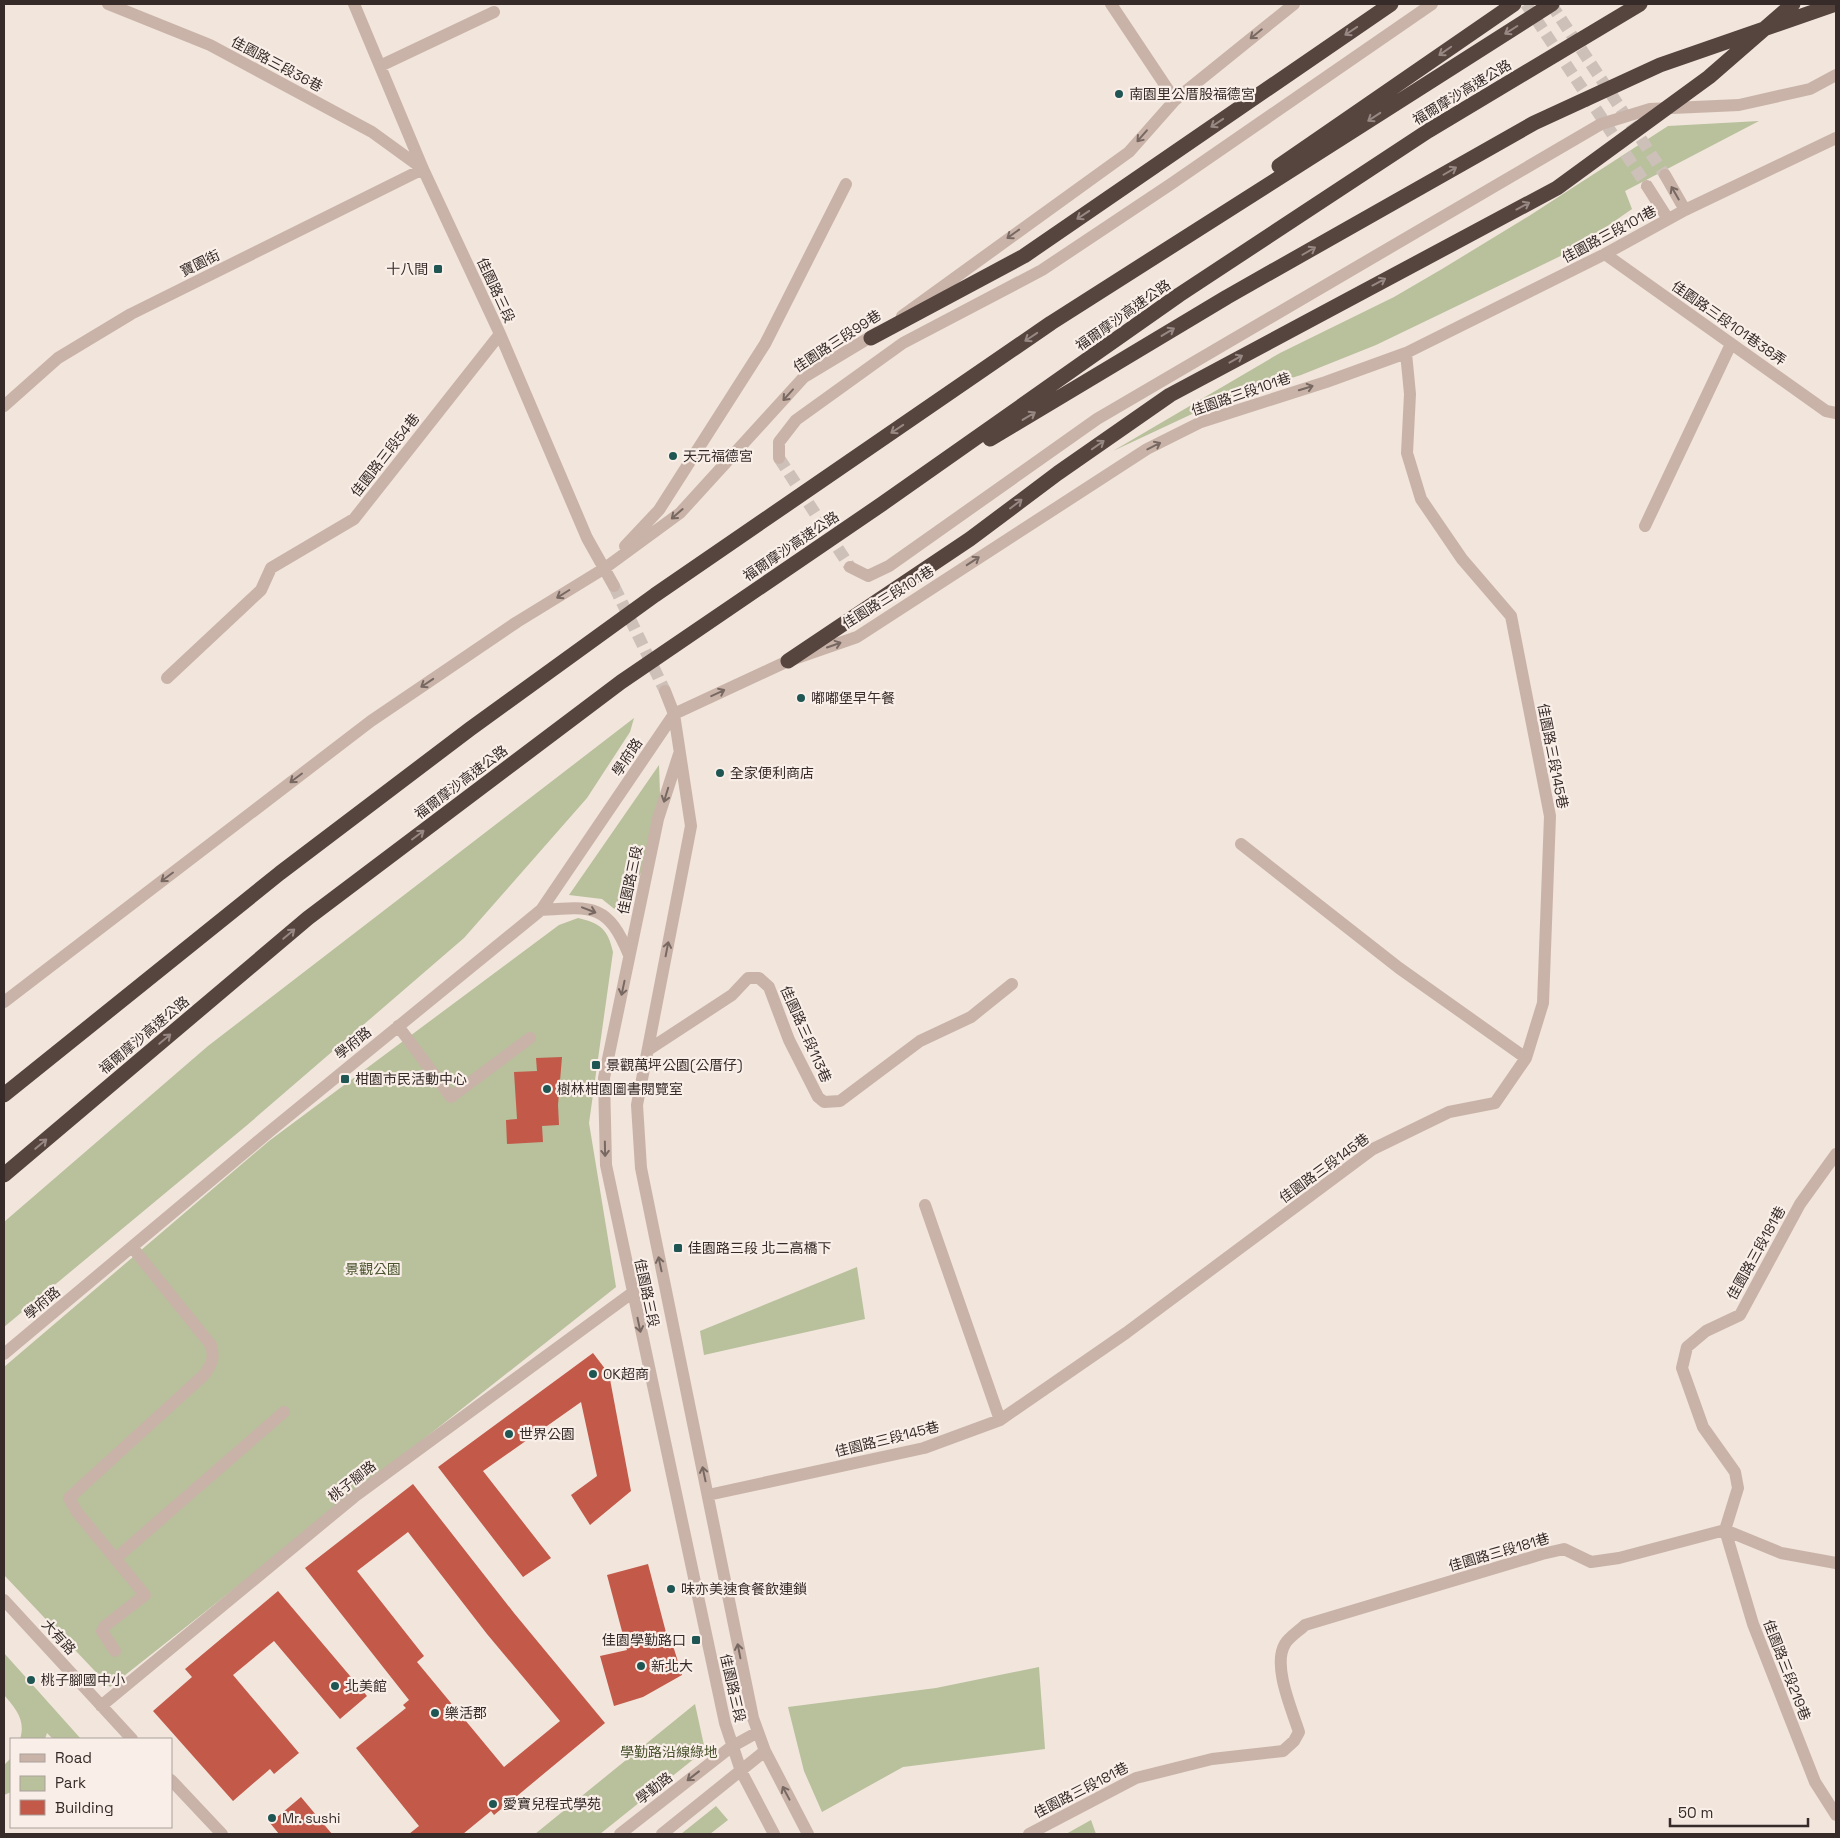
<svg xmlns="http://www.w3.org/2000/svg" width="1840" height="1838" font-family="'Space Grotesk','Noto Sans TC',sans-serif">
<style>
.green{fill:#b8c09c}
.building{fill:#c25949;fill-rule:evenodd}
.lines{fill:none;stroke-linecap:round;stroke-linejoin:round}
.minor-tunnel{stroke:#ccc0b8;stroke-width:12;stroke-dasharray:12 6;stroke-linecap:butt}
.minor{stroke:#c9b3a8;stroke-width:12}
.highway{stroke:#56443f;stroke-width:15}
.oneway{stroke:#978883}
.oneway2{stroke:#786862}
.poi-dot{fill:#1f5654;stroke:#f9efe8;stroke-width:2}
.labels{text-anchor:middle;dominant-baseline:central;stroke-width:4.5;stroke-linejoin:round;paint-order:stroke}
.street-label{font-size:14px;fill:#362b28;stroke:#f9efe8}
.poi-label{font-size:14px;fill:#362b28;stroke:#f9efe8;text-anchor:start}
.park-label{font-size:14px;fill:#49532d;stroke:#f9efe8}
</style>
<rect width="100%" height="100%" fill="#f1e5dc"/>
<path class="green" d="M1759,121L1625,191L1632,209L1573,250L1376,345L1301,375L1224,399L1113,451L1280,353L1394,297L1442,269L1529,216L1668,126Z
M634,718L630,732L587,798L464,938L246,1126L4,1327V1222L208,1046Z
M659,765L661,824L623,916L602,899L569,895Z
M578,918C600,923 608,929 613,952L589,1123L616,1287L110,1687L4,1575V1367L269,1141L559,925Z
M857,1267L865,1319L704,1355L700,1331Z
M4,1653L81,1739H53L47,1733L45,1739H20C26,1720 16,1709 4,1695Z
M1039,1667L1045,1749L903,1767L822,1812L804,1771L788,1707L936,1688Z
M695,1704L705,1750L600,1834H535Z
M11,1758V1792L4,1795V1765Z
M716,1806L728,1820L710,1834H681Z
M1091,1820L1096,1834H1066Z"/>
<path class="building" d="M562,1057L558,1105L559,1125L542,1126L543,1142L507,1144L506,1120L517,1119L514,1072L537,1071L536,1058Z
M593,1353L609,1374L631,1491L590,1525L571,1495L597,1476L581,1402L483,1471L551,1558L523,1577L438,1467Z
M413,1484L514,1613L605,1723L494,1815L491,1811L463,1834H409L419,1826L356,1748L406,1708L403,1705L409,1700L305,1568ZM408,1532L487,1634L560,1721L504,1767L417,1662L424,1656L357,1571Z
M648,1564L668,1640L671,1639L682,1675L643,1697L614,1706L600,1656L627,1650L607,1575Z
M278,1591L367,1696L340,1719L274,1641L233,1675L299,1753L274,1774L270,1769L233,1801L153,1711L192,1677L185,1669Z
M301,1797L332,1834H279L270,1823Z"/>
<g class="lines">
<path class="minor-tunnel" d="M1526,4L1647,186
M1551,4L1665,175
M779,458L850,567
M614,586L665,691"/>
<path class="minor" d="M354,4L423,169L500,334L587,538L614,586
M1111,4L1175,100
M380,66L494,12
M1665,175L1685,210
M1647,186L1668,219
M1605,254L1826,411L1836,413
M902,316L1129,152L1175,100L1294,4
M4,406L58,358L131,314L423,169L372,132L210,45L108,4
M779,458V442L796,420L903,343L1042,270L1171,184L1432,4
M1645,526L1731,344
M625,546L659,510L765,344L846,184
M850,567L868,576L889,566L1097,419L1601,124L1650,109L1739,105L1810,89L1836,75
M167,678L261,590L271,568L354,519L500,334
M665,691L674,714L691,826L637,1105L641,1168L753,1718L765,1751L808,1834
M674,714L788,661L857,637L1147,449L1201,422L1326,382L1406,353L1605,254L1685,210L1836,138
M679,754L658,819L604,1078L606,1165L725,1723L741,1771L774,1834
M1241,844L1399,968L1526,1058
M541,910C593,906 608,904 629,955
M4,1002L371,721L517,622L605,568L680,513L804,377L877,333
M398,1026L451,1097L530,1038
M648,1050L732,995L748,978H759L769,987L789,1040L818,1097L824,1102L840,1101L920,1041L971,1017L1012,984
M925,1205L1000,1420
M4,1354L269,1132L541,910L674,714
M708,1495L924,1448L1000,1420L1126,1333L1373,1149L1449,1112L1495,1103L1526,1058L1543,1003L1550,816L1511,616L1462,559L1421,499L1407,453L1410,394L1406,353
M1725,1530L1738,1488L1735,1472L1703,1427L1682,1368L1687,1347L1706,1331L1740,1315L1800,1204L1836,1154
M1725,1530L1753,1624L1815,1782L1836,1815
M1725,1530L1781,1553L1836,1563
M115,1559L284,1412
M4,1600L132,1739
M115,1651L102,1631L105,1626L145,1595L77,1512L69,1498L204,1375C212,1364 215,1358 211,1345L132,1247
M101,1706L354,1497L632,1293
M171,1780L222,1834
M620,1834L731,1747L758,1732
M662,1834L765,1751
M1029,1834L1136,1778L1212,1759L1283,1751L1294,1741L1299,1732C1292,1710 1272,1665 1285,1644C1289,1637 1299,1631 1305,1625L1542,1554L1564,1549L1591,1562L1619,1558L1725,1530"/>
<path class="highway" d="M1279,166L1514,4
M871,338L1024,256L1391,4
M990,439L1227,297L1534,123L1660,65L1836,4
M788,661L970,539L1058,473L1170,395L1557,188L1709,77L1793,4
M4,1095L280,873L470,729L655,595L1051,323L1552,4
M4,1175L308,918L621,682L882,504L1179,295L1428,131L1640,4"/>
</g>
<defs><path id="oneway-shaft" d="M-6 0H5M1.5-3L5.5 0L1.5 3" fill="none" stroke-width="1.6" stroke-linecap="round" stroke-linejoin="round" transform="scale(1.25)"/></defs>
<g class="oneway">
<use href="#oneway-shaft" transform="translate(1511 30) rotate(148)"/>
<use href="#oneway-shaft" transform="translate(1351 31) rotate(146)"/>
<use href="#oneway-shaft" transform="translate(1445 51) rotate(145)"/>
<use href="#oneway-shaft" transform="translate(1374 117) rotate(147)"/>
<use href="#oneway-shaft" transform="translate(1217 123) rotate(146)"/>
<use href="#oneway-shaft" transform="translate(1450 171) rotate(-30)"/>
<use href="#oneway-shaft" transform="translate(1523 206) rotate(-28)"/>
<use href="#oneway-shaft" transform="translate(1083 215) rotate(146)"/>
<use href="#oneway-shaft" transform="translate(1309 251) rotate(-30)"/>
<use href="#oneway-shaft" transform="translate(1379 282) rotate(-28)"/>
<use href="#oneway-shaft" transform="translate(1168 332) rotate(-31)"/>
<use href="#oneway-shaft" transform="translate(1031 337) rotate(146)"/>
<use href="#oneway-shaft" transform="translate(1236 359) rotate(-29)"/>
<use href="#oneway-shaft" transform="translate(1029 416) rotate(-31)"/>
<use href="#oneway-shaft" transform="translate(897 429) rotate(146)"/>
<use href="#oneway-shaft" transform="translate(1098 445) rotate(-35)"/>
<use href="#oneway-shaft" transform="translate(1016 504) rotate(-37)"/>
<use href="#oneway-shaft" transform="translate(418 835) rotate(-37)"/>
<use href="#oneway-shaft" transform="translate(289 934) rotate(-40)"/>
<use href="#oneway-shaft" transform="translate(165 1039) rotate(-40)"/>
<use href="#oneway-shaft" transform="translate(41 1144) rotate(-40)"/>
</g>
<g class="oneway2">
<use href="#oneway-shaft" transform="translate(1256 34) rotate(141)"/>
<use href="#oneway-shaft" transform="translate(1142 136) rotate(131)"/>
<use href="#oneway-shaft" transform="translate(1675 193) rotate(-120)"/>
<use href="#oneway-shaft" transform="translate(1013 234) rotate(144)"/>
<use href="#oneway-shaft" transform="translate(1306 388) rotate(-17)"/>
<use href="#oneway-shaft" transform="translate(788 395) rotate(132)"/>
<use href="#oneway-shaft" transform="translate(1154 446) rotate(-27)"/>
<use href="#oneway-shaft" transform="translate(677 514) rotate(139)"/>
<use href="#oneway-shaft" transform="translate(973 561) rotate(-33)"/>
<use href="#oneway-shaft" transform="translate(563 594) rotate(148)"/>
<use href="#oneway-shaft" transform="translate(834 645) rotate(-19)"/>
<use href="#oneway-shaft" transform="translate(427 683) rotate(146)"/>
<use href="#oneway-shaft" transform="translate(718 693) rotate(-25)"/>
<use href="#oneway-shaft" transform="translate(296 778) rotate(143)"/>
<use href="#oneway-shaft" transform="translate(666 795) rotate(107)"/>
<use href="#oneway-shaft" transform="translate(167 877) rotate(143)"/>
<use href="#oneway-shaft" transform="translate(589 910) rotate(21)"/>
<use href="#oneway-shaft" transform="translate(667 949) rotate(-79)"/>
<use href="#oneway-shaft" transform="translate(623 988) rotate(102)"/>
<use href="#oneway-shaft" transform="translate(605 1149) rotate(89)"/>
<use href="#oneway-shaft" transform="translate(660 1264) rotate(-102)"/>
<use href="#oneway-shaft" transform="translate(639 1325) rotate(78)"/>
<use href="#oneway-shaft" transform="translate(704 1474) rotate(-102)"/>
<use href="#oneway-shaft" transform="translate(739 1651) rotate(-101)"/>
<use href="#oneway-shaft" transform="translate(693 1776) rotate(142)"/>
<use href="#oneway-shaft" transform="translate(786 1793) rotate(-118)"/>
</g>
<g class="poi-dot">
<circle cx="1119" cy="94" r="5"/>
<rect x="433" y="264" width="10" height="10" rx="2.5"/>
<circle cx="673" cy="456" r="5"/>
<circle cx="801" cy="698" r="5"/>
<circle cx="720" cy="773" r="5"/>
<rect x="591" y="1060" width="10" height="10" rx="2.5"/>
<rect x="340" y="1074" width="10" height="10" rx="2.5"/>
<circle cx="547" cy="1089" r="5"/>
<rect x="673" y="1243" width="10" height="10" rx="2.5"/>
<circle cx="593" cy="1374" r="5"/>
<circle cx="509" cy="1434" r="5"/>
<circle cx="671" cy="1589" r="5"/>
<rect x="691" y="1635" width="10" height="10" rx="2.5"/>
<circle cx="641" cy="1666" r="5"/>
<circle cx="31" cy="1680" r="5"/>
<circle cx="335" cy="1686" r="5"/>
<circle cx="435" cy="1713" r="5"/>
<circle cx="493" cy="1804" r="5"/>
<circle cx="272" cy="1818" r="5"/>
</g>
<g class="labels">
<g class="street-label">
<text transform="translate(277 64) rotate(28)">佳園路三段36巷</text>
<text transform="translate(1462 92) rotate(-31)">福爾摩沙高速公路</text>
<text transform="translate(1609 234) rotate(-28)">佳園路三段101巷</text>
<text transform="translate(200 263) rotate(-26)">寶園街</text>
<text transform="translate(496 290) rotate(65)">佳園路三段</text>
<text transform="translate(1123 315) rotate(-35)">福爾摩沙高速公路</text>
<text transform="translate(1729 323) rotate(35)">佳園路三段101巷38弄</text>
<text transform="translate(837 341) rotate(-33)">佳園路三段99巷</text>
<text transform="translate(1241 394) rotate(-19)">佳園路三段101巷</text>
<text transform="translate(385 455) rotate(-52)">佳園路三段54巷</text>
<text transform="translate(791 546) rotate(-34)">福爾摩沙高速公路</text>
<text transform="translate(888 597) rotate(-32)">佳園路三段101巷</text>
<text transform="translate(1553 756) rotate(79)">佳園路三段145巷</text>
<text transform="translate(627 757) rotate(-56)">學府路</text>
<text transform="translate(461 782) rotate(-37)">福爾摩沙高速公路</text>
<text transform="translate(630 880) rotate(-78)">佳園路三段</text>
<text transform="translate(806 1034) rotate(66)">佳園路三段113巷</text>
<text transform="translate(144 1035) rotate(-40)">福爾摩沙高速公路</text>
<text transform="translate(353 1043) rotate(-39)">學府路</text>
<text transform="translate(1324 1168) rotate(-36)">佳園路三段145巷</text>
<text transform="translate(1756 1253) rotate(-61)">佳園路三段181巷</text>
<text transform="translate(647 1293) rotate(78)">佳園路三段</text>
<text transform="translate(42 1303) rotate(-40)">學府路</text>
<text transform="translate(887 1439) rotate(-14)">佳園路三段145巷</text>
<text transform="translate(352 1481) rotate(-38)">桃子腳路</text>
<text transform="translate(1499 1552) rotate(-16)">佳園路三段181巷</text>
<text transform="translate(59 1637) rotate(47)">大有路</text>
<text transform="translate(1787 1670) rotate(69)">佳園路三段219巷</text>
<text transform="translate(733 1688) rotate(77)">佳園路三段</text>
<text transform="translate(654 1788) rotate(-38)">學勤路</text>
<text transform="translate(1081 1790) rotate(-27)">佳園路三段181巷</text>
</g>
<g class="poi-label">
<text x="1129" y="94">南園里公厝股福德宮</text>
<text x="428" y="269" text-anchor="end">十八間</text>
<text x="683" y="456">天元福德宮</text>
<text x="811" y="698">嘟嘟堡早午餐</text>
<text x="730" y="773">全家便利商店</text>
<text x="606" y="1065">景觀萬坪公園(公厝仔)</text>
<text x="355" y="1079">柑園市民活動中心</text>
<text x="557" y="1089">樹林柑園圖書閱覽室</text>
<text x="688" y="1248">佳園路三段 北二高橋下</text>
<text x="603" y="1374">OK超商</text>
<text x="519" y="1434">世界公園</text>
<text x="681" y="1589">味亦美速食餐飲連鎖</text>
<text x="686" y="1640" text-anchor="end">佳園學勤路口</text>
<text x="651" y="1666">新北大</text>
<text x="41" y="1680">桃子腳國中小</text>
<text x="345" y="1686">北美館</text>
<text x="445" y="1713">樂活郡</text>
<text x="503" y="1804">愛寶兒程式學苑</text>
<text x="282" y="1818">Mr. sushi</text>
</g>
<g class="park-label">
<text x="373" y="1269">景觀公園</text>
<text x="669" y="1752">學勤路沿線綠地</text>
</g>
</g>
<rect width="1840" height="1838" fill="none" stroke="#362b28" stroke-width="10"/>
<rect x="10" y="1738" width="162" height="90" fill="#f9efe8" stroke="#aba19b"/>
<rect x="20" y="1754" width="25" height="8" fill="#c9b3a8" stroke="#aba19b"/>
<text x="55" y="1763" font-size="15" fill="#362b28">Road</text>
<rect x="20" y="1776" width="25" height="15" fill="#b8c09c" stroke="#aba19b"/>
<text x="55" y="1788" font-size="15" fill="#362b28">Park</text>
<rect x="20" y="1800" width="25" height="15" fill="#c25949" stroke="#aba19b"/>
<text x="55" y="1813" font-size="15" fill="#362b28">Building</text>
<path d="M1670 1818v8h138v-8" fill="none" stroke="#362b28" stroke-width="2.5"/>
<text x="1678" y="1818" font-size="15" fill="#362b28" stroke="#f9efe8" stroke-width="4" paint-order="stroke">50 m</text>
</svg>
